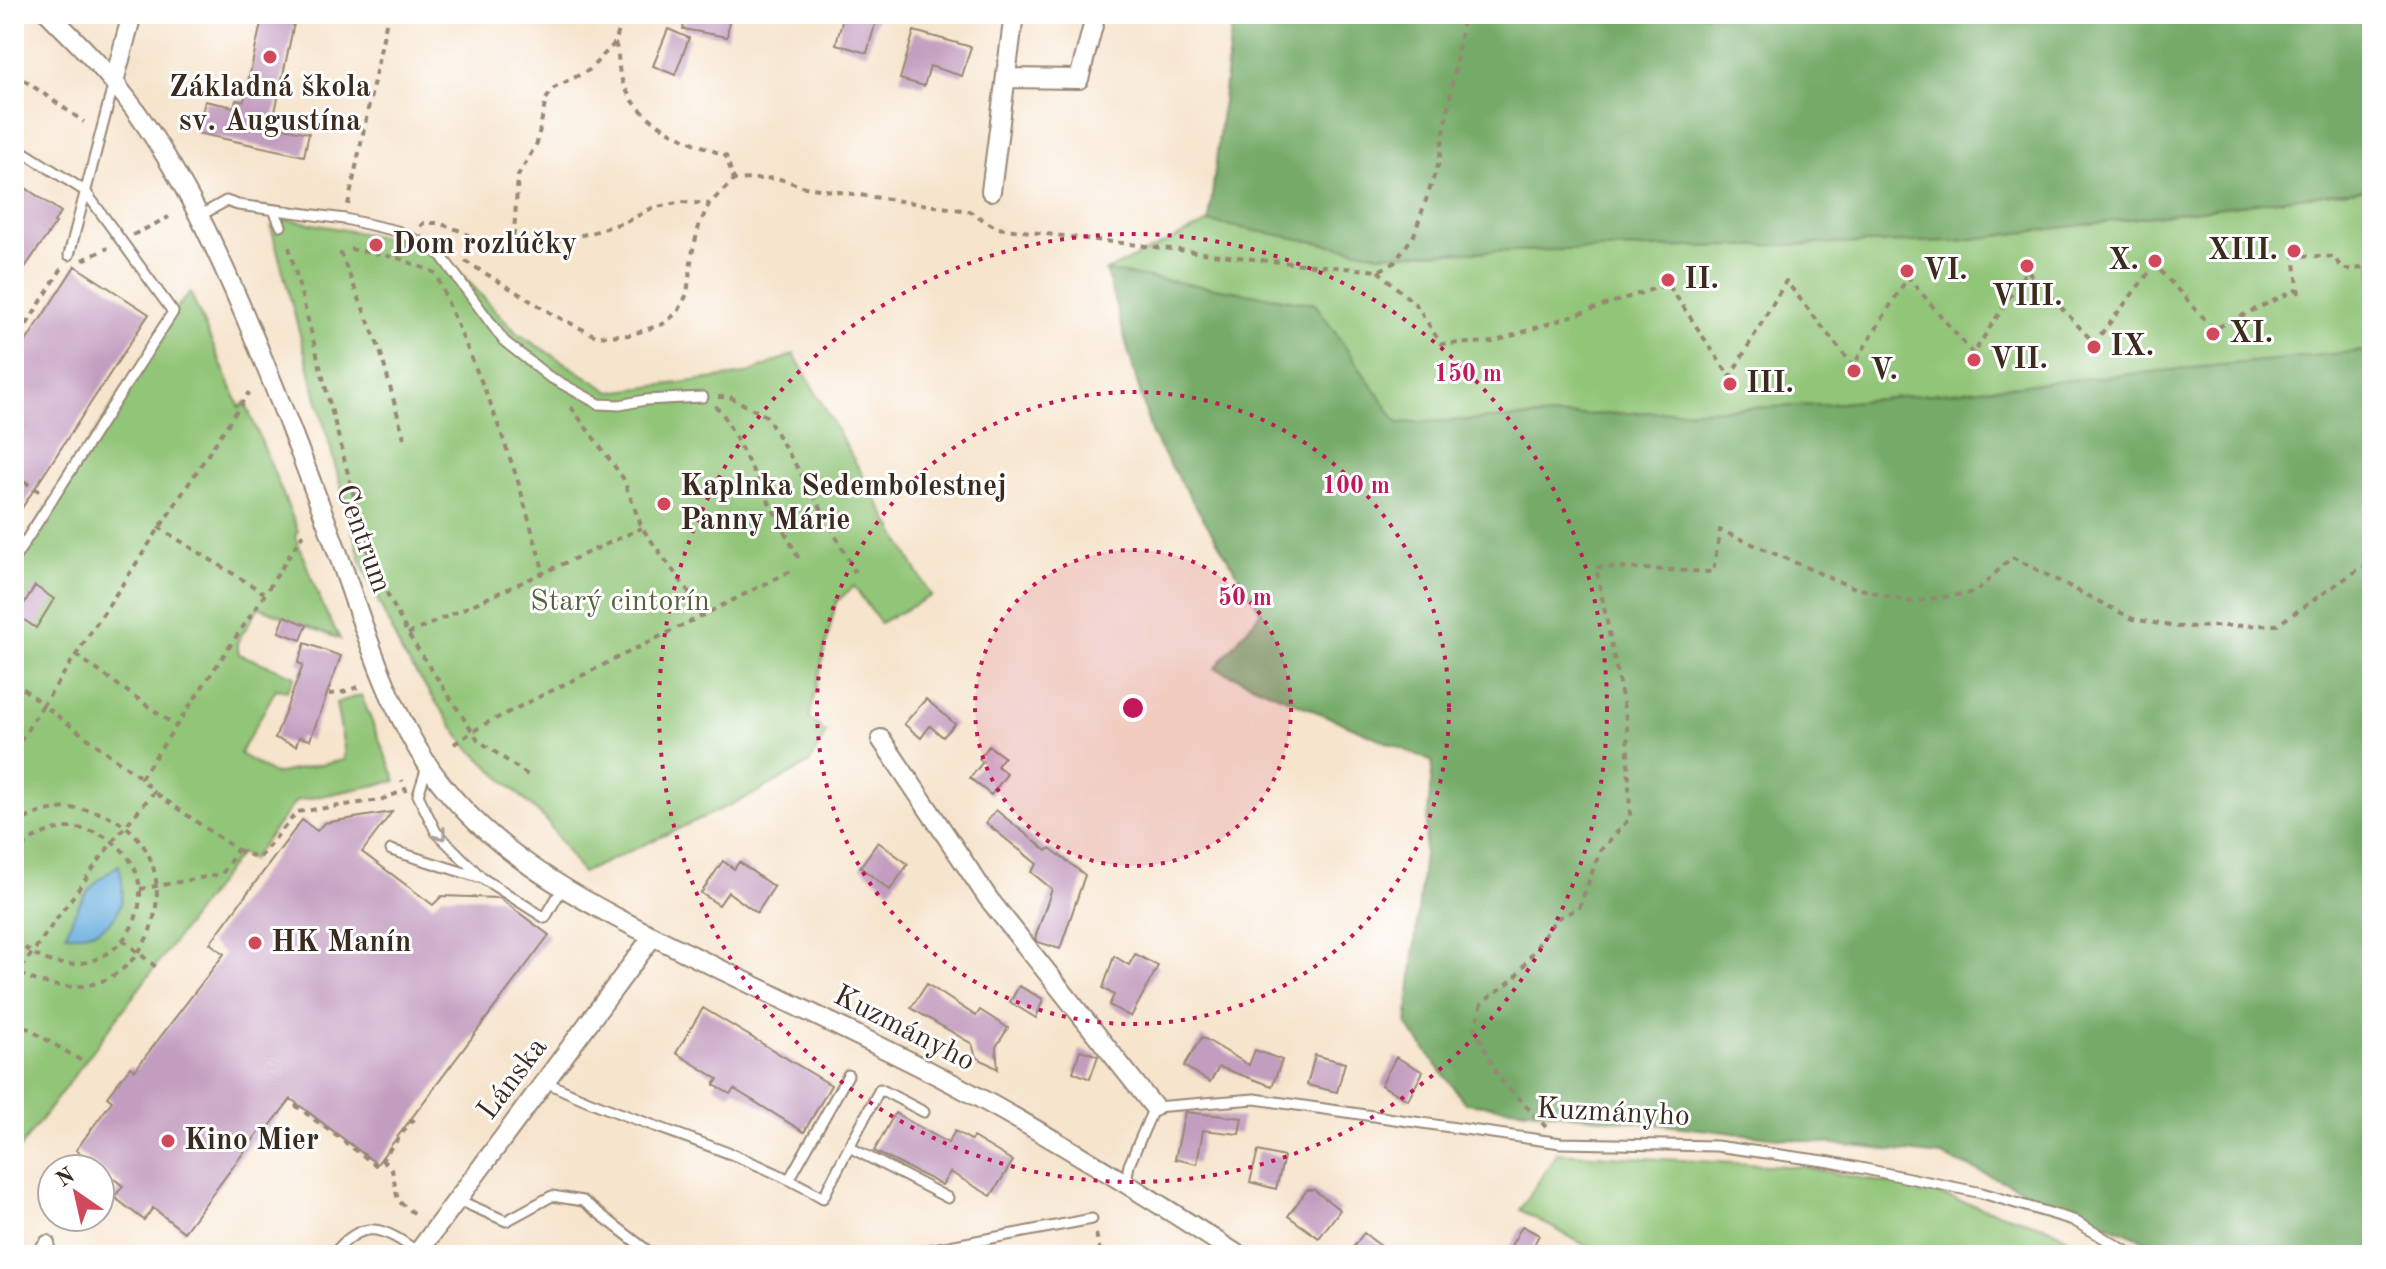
<svg xmlns="http://www.w3.org/2000/svg" width="2386" height="1269" font-family="'Old Standard TT',serif">
<style>
.green{fill:#91c577;stroke:#66784a;stroke-width:2}
.forest{fill:#74aa68;stroke:#586a43;stroke-width:2}
.water{fill:#67aede;stroke:#516c7e;stroke-width:2}
.building{fill:#c39dbf}
.lines{fill:none;stroke-linecap:round;stroke-linejoin:round}
.service-casing{stroke:#988775;stroke-width:13}
.pedestrian-casing{stroke:#988775;stroke-width:18}
.minor-casing{stroke:#988775;stroke-width:22}
.path{stroke:#988775;stroke-width:4;stroke-dasharray:6 6;stroke-linecap:butt}
.service{stroke:#fff;stroke-width:9}
.pedestrian{stroke:#fff;stroke-width:14}
.minor{stroke:#fff;stroke-width:18}
.oneway{stroke:#a79f9a}
.ring{fill:none;stroke:#c2185b;stroke-width:4;stroke-dasharray:4 8}
.poi-dot{fill:#d1495b;stroke:#fff;stroke-width:3}
.labels{text-anchor:middle;dominant-baseline:central;stroke-width:6;stroke-linejoin:round;paint-order:stroke}
.poi-label{font-size:30px;font-weight:bold;fill:#3b2a1e;stroke:#fff;text-anchor:start}
.street-label{font-size:30px;fill:#3b2a1e;stroke:#fff}
.park-label{font-size:30px;fill:#59603d;stroke:#fff}
.centre{fill:#c2185b;stroke:#fff;stroke-width:4}
.ring-label{font-size:24px;text-anchor:middle;font-weight:bold;fill:#c2185b;stroke:#fff;stroke-width:6;stroke-linejoin:round;paint-order:stroke}
</style>
<rect width="100%" height="100%" fill="#fff"/>
<filter id="ink" filterUnits="userSpaceOnUse"><feTurbulence type="fractalNoise" baseFrequency=".0125" numOctaves="2"/><feDisplacementMap in="SourceGraphic" scale="16" xChannelSelector="R" yChannelSelector="G"/><feConvolveMatrix kernelMatrix="1 2 1 2 8 2 1 2 1" color-interpolation-filters="sRGB"/></filter>
<filter id="wash" filterUnits="userSpaceOnUse"><feTurbulence type="fractalNoise" baseFrequency=".006" numOctaves="4" result="noise"/><feDisplacementMap in="SourceGraphic" scale="32" xChannelSelector="R" yChannelSelector="G"/><feGaussianBlur stdDeviation="1.8" result="paint"/><feColorMatrix in="noise" values="0 0 0 0 0 0 0 0 0 0 0 0 0 0 0 0 0 1.4 0 .05"/><feComposite in="paint" operator="in"/></filter>
<g filter="url(#wash)">
<rect width="100%" height="100%" fill="#f6e4cc"/>
<path class="green" d="M2372,188V350L1821,405L1398,423L1315,304L1106,271L1209,222L1379,254L1957,241Z
M287,219L398,240L449,261L517,333L611,392L746,374L794,354L931,596L880,623L854,586L836,602L809,718L826,733L809,764L752,795L582,873L546,820L465,744L402,653L362,565L271,227Z
M190,292L240,408L245,402L298,531L295,536L323,607L340,639L259,607L237,642L239,654L295,676L287,691L276,689L240,754L274,774L344,760V748L336,703L361,695L396,781L296,801L251,860L240,853L14,1156V559L173,312Z
M1557,1153L1802,1167L1923,1190L2050,1228L2096,1255H1603L1520,1210Z"/>
<path class="forest" d="M1233,14H2372V188L1957,241L1379,254L1209,222Z
M1106,271L1315,304L1398,423L1821,405L2372,350V1255H2181L1942,1156L1465,1103L1407,1025L1433,762L1215,668L1261,612L1152,435Z"/>
<path class="water" d="M119,865C131,909 112,937 66,934C78,901 89,884 119,865Z"/>
<g id="blocks">
<path class="building" d="M263,14H296L272,126L309,133L304,156L197,133L205,101L234,107L236,100L244,101Z
M686,14H730L727,37L683,29Z
M844,14H878L867,53L836,44Z
M668,29L689,38L675,75L653,66Z
M914,31L971,47L962,76L930,66L924,86L900,79Z
M14,180L61,212L54,222L56,223L14,283Z
M75,266L149,314L14,520V360Z
M35,586L54,599L36,628L17,615Z
M285,616L307,625L301,640L279,632Z
M305,643L341,656L310,740L299,737L296,746L275,738L303,665L298,663Z
M926,699L955,724L943,737L930,726L921,738L904,724Z
M989,746L1004,757L997,766L1007,774L991,795L970,778L983,762L979,759Z
M996,810L1047,851L1050,848L1085,875L1060,949L1038,942L1035,938L1052,889L1031,872L1037,864L986,823Z
M392,812L362,852L433,905L442,896L499,898L549,935L377,1164L291,1099L266,1131L262,1128L184,1232L153,1208L144,1220L114,1197L123,1186L76,1150L112,1101L107,1097L130,1067L135,1070L224,954L210,943L302,820L317,831L324,823Z
M878,842L908,864L890,890L860,867Z
M723,861L734,869L739,862L774,887L757,913L728,892L719,905L701,893Z
M1135,954L1158,966L1131,1017L1109,1005L1114,995L1103,988L1114,956L1129,965Z
M927,984L976,1016L980,1010L1008,1028L996,1047L998,1069L976,1057L972,1044L911,1008Z
M1019,986L1043,999L1036,1018L1010,1002Z
M703,1008L831,1085L804,1132L734,1089L730,1094L714,1085L718,1079L676,1053Z
M1202,1037L1249,1065L1255,1050L1282,1060L1272,1086L1219,1067L1210,1082L1184,1066Z
M1080,1050L1098,1056L1090,1079L1073,1072Z
M1315,1055L1345,1063L1337,1092L1307,1085Z
M1396,1057L1423,1072L1408,1100L1381,1085Z
M1185,1112L1242,1118L1239,1134L1203,1130L1197,1164L1175,1159Z
M895,1113L948,1143L955,1131L971,1140L973,1137L1013,1161L991,1196L950,1172L942,1185L874,1151Z
M1258,1151L1284,1157L1276,1189L1250,1182Z
M1307,1190H1314L1340,1210L1319,1238L1288,1216Z
M1522,1226L1539,1235L1529,1255H1506Z
M1364,1233L1374,1241L1394,1255H1354L1358,1249L1354,1246Z"/>
</g>
</g>
<g filter="url(#ink)">
<use href="#blocks" fill-opacity="0" stroke="#988775" stroke-width="2"/>
<g class="lines">
<g class="service-casing">
<path id="service" d="M14,146L85,191L173,312L14,559
M274,210L281,226
M201,215L226,201L238,205L345,219L397,231L437,250L504,341L548,376L599,404L620,405L645,400L703,397
M69,255L114,82
M428,764L418,795L436,832L482,878L545,918L563,887
M391,850L478,877
M546,1082C636,1126 738,1147 823,1198L849,1147L948,1198
M849,1147L880,1089L924,1112
M790,1178L848,1075
M1126,1182L1129,1165L1154,1107L1255,1099L1561,1143L1716,1146L1831,1162L1982,1193L2073,1220L2133,1255
M458,1200L506,1221L552,1196L583,1201L653,1255
M333,1255C363,1216 384,1228 418,1252
M902,1255L1092,1219"/>
</g>
<g class="pedestrian-casing">
<path id="pedestrian" d="M38,1255L47,1243"/>
</g>
<g class="minor-casing">
<path id="minor" d="M49,14C72,37 97,61 117,86C178,163 218,250 255,340C284,410 311,480 337,551C365,628 389,716 440,782C505,866 606,913 699,959C775,996 852,1032 927,1070C1034,1125 1137,1189 1238,1255
M1007,78L1079,79L1096,14
M114,82L132,14
M991,191L1014,14
M881,739L988,898L1154,1107
M416,1255L653,936"/>
</g>
<path class="path" d="M615,43C620,55 617,68 622,80C637,124 687,140 726,156L734,180
M14,73L84,122
M348,205L388,14
M420,226L424,223H438L461,231L481,243L519,249L591,233L628,221L652,208L682,202L709,204
M133,235L169,217
M289,247L371,562L408,634L478,740L529,776
M509,248L514,232L518,176L537,143L546,99L554,88L589,70L615,43L624,14
M350,249L398,258L436,273
M340,252L380,350L404,438
M83,260L108,248
M465,261L554,315L596,336L630,335L663,324L678,312L687,294L692,254L699,226L709,204L734,180L777,178L805,187L969,211L997,228L1270,261L1378,271L1394,263L1414,235L1439,162L1464,14
M1378,271L1417,306L1441,344L1493,342L1668,284L1730,377L1786,281L1853,366L1908,277L1973,354L2027,270L2094,343L2155,265L2214,329L2298,289
M438,279L490,402L517,478L544,573
M2299,294L2294,255L2335,257C2342,276 2355,268 2372,266
M14,345L62,268
M718,397H730L766,416L812,492L855,572
M715,406L722,412L800,561
M571,407L623,478L642,528L704,613
M14,475L42,493
M158,527L264,593
M408,634L642,528
M76,655L176,726
M14,681L43,705L249,392
M329,694L340,693L361,686
M454,744L483,725L791,571
M14,751L43,705L141,778
M14,825C40,809 66,804 96,812C209,843 154,1040 18,973
M237,850L259,858L297,812L380,800L406,790L402,780
M14,856C73,787 175,858 128,933C116,951 98,961 77,964C54,967 27,955 14,935
M140,889L222,874L237,850L154,792
M123,940L156,967
M14,978L113,841L154,792L141,778L265,594L303,534
M14,1020L85,1063
M295,1105L377,1166L414,1118
M1546,1127L1498,1077L1475,1028L1482,1003L1515,978L1556,919L1579,908L1600,851L1630,818L1627,723L1596,567L1713,572L1720,530L1849,586L1910,602L1976,592L2012,557L2133,619L2176,627L2277,625L2362,567L2372,568
M382,1160L392,1170L398,1201L418,1216
M1096,1234L1101,1255
M518,1255L523,1247"/>
<use href="#service" class="service"/>
<use href="#pedestrian" class="pedestrian"/>
<use href="#minor" class="minor"/>
</g>
<defs><path id="oneway-chevron" d="M-2-3.5L2.5 0L-2 3.5" fill="none" stroke-width="1.6" stroke-linecap="round" stroke-linejoin="round" transform="scale(2)"/></defs>
<use class="oneway" href="#oneway-chevron" transform="translate(441 835) rotate(51)"/>
</g>
<circle cx="1133" cy="708" r="158" fill="#c2185b" fill-opacity=".12"/>
<g class="ring">
<circle cx="1133" cy="708" r="158"/>
<circle cx="1133" cy="708" r="316"/>
<circle cx="1133" cy="708" r="474"/>
</g>
<g class="poi-dot">
<circle cx="270" cy="57" r="8"/>
<circle cx="376" cy="245" r="8"/>
<circle cx="2294" cy="251" r="8"/>
<circle cx="2155" cy="261" r="8"/>
<circle cx="2027" cy="266" r="8"/>
<circle cx="1907" cy="271" r="8"/>
<circle cx="1668" cy="280" r="8"/>
<circle cx="2213" cy="334" r="8"/>
<circle cx="2094" cy="347" r="8"/>
<circle cx="1974" cy="360" r="8"/>
<circle cx="1854" cy="371" r="8"/>
<circle cx="1730" cy="384" r="8"/>
<circle cx="664" cy="504" r="8"/>
<circle cx="255" cy="943" r="8"/>
<circle cx="168" cy="1141" r="8"/>
</g>
<g class="labels">
<g class="poi-label">
<text x="270" y="88" text-anchor="middle">Základná škola<tspan x="270" dy="34">sv. Augustína</tspan></text>
<text x="392" y="245">Dom rozlúčky</text>
<text x="2278" y="251" text-anchor="end">XIII.</text>
<text x="2139" y="261" text-anchor="end">X.</text>
<text x="1923" y="271">VI.</text>
<text x="1684" y="280">II.</text>
<text x="2027" y="297" text-anchor="middle">VIII.</text>
<text x="2229" y="334">XI.</text>
<text x="2110" y="347">IX.</text>
<text x="1990" y="360">VII.</text>
<text x="1870" y="371">V.</text>
<text x="1746" y="384">III.</text>
<text x="680" y="487">Kaplnka Sedembolestnej<tspan x="680" dy="34">Panny Márie</tspan></text>
<text x="271" y="943">HK Manín</text>
<text x="184" y="1141">Kino Mier</text>
</g>
<g class="street-label">
<text transform="translate(363 539) rotate(70)">Centrum</text>
<text transform="translate(904 1029) rotate(27)">Kuzmányho</text>
<text transform="translate(513 1079) rotate(-53)">Lánska</text>
<text transform="translate(1613 1113) rotate(3)">Kuzmányho</text>
</g>
<g class="park-label">
<text x="620" y="602">Starý cintorín</text>
</g>
</g>
<circle cx="1133" cy="708" r="12" class="centre"/>
<g class="ring-label">
<text x="1468" y="381">150 m</text>
<text x="1356" y="493">100 m</text>
<text x="1245" y="605">50 m</text>
</g>
<rect width="2386" height="1269" fill="none" stroke="#fff" stroke-width="48"/>
<g transform="translate(76 1193) rotate(326)"><circle r="38" fill="#ffffff" stroke="#b1aaa5" stroke-width="2"/>
<path d="M0-6L14 30L0 20L-14 30Z" fill="#d1495b"/>
<text y="-12" font-size="22" font-weight="bold" text-anchor="middle" fill="#3b2a1e">N</text>
</g>
</svg>
